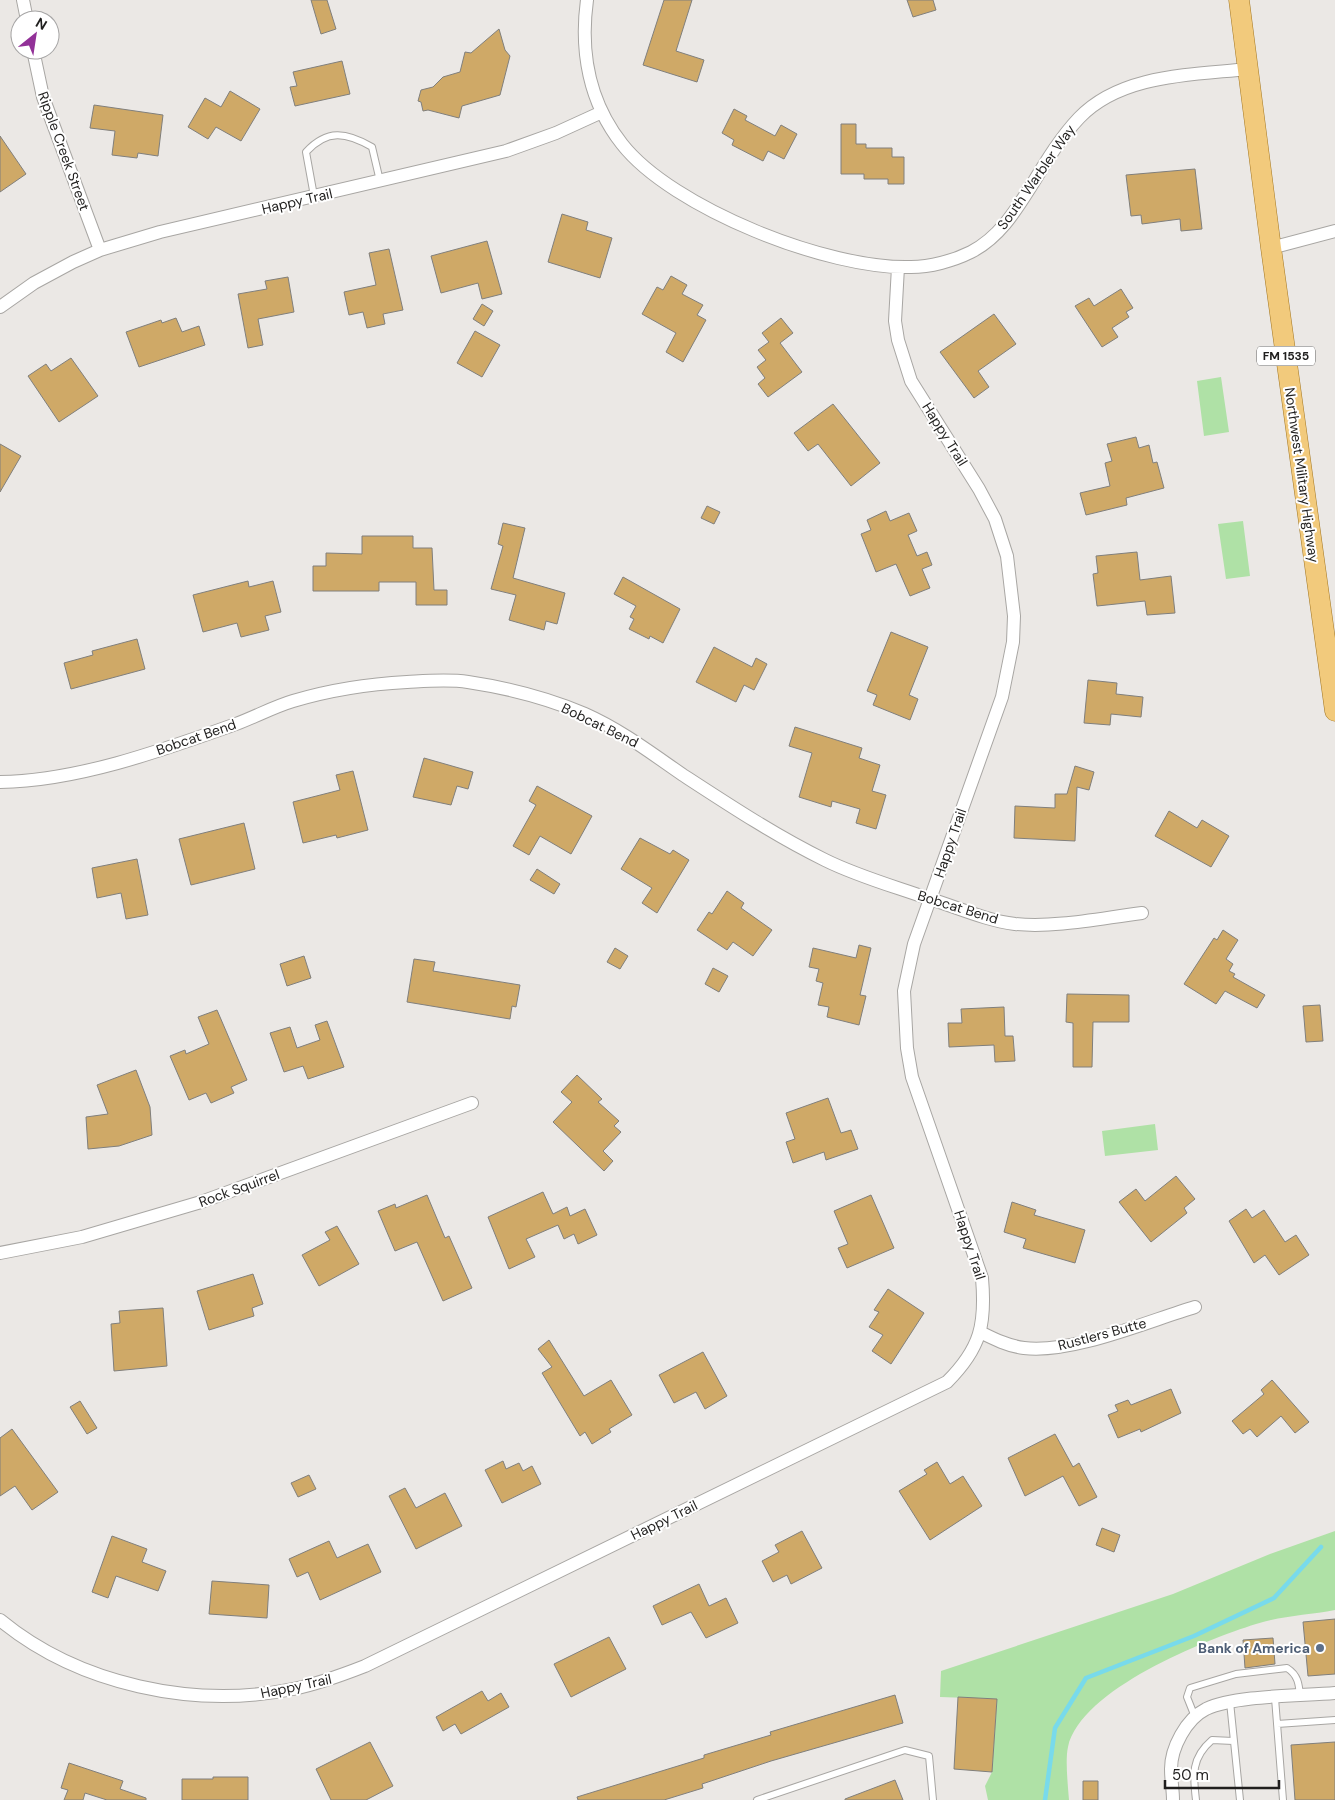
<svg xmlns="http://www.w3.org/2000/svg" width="1335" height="1800" font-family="'DM Sans',sans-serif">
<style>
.green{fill:#afe1a6}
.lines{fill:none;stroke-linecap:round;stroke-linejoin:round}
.stream{stroke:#78daeb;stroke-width:4.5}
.building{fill:#cfa967;stroke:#807f7c}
.lane-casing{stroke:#a8a6a3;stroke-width:8}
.street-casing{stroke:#a8a6a3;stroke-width:14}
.primary-casing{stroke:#a37723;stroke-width:21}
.lane{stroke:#fff;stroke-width:6}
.street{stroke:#fff;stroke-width:12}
.primary{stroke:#f2ca7c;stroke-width:20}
.service-dot{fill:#5c6f8a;stroke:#fff;stroke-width:2}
.labels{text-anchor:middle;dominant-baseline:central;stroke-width:4;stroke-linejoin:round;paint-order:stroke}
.shield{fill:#fff;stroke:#636262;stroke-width:1}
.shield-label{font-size:12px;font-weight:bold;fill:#201f1e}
.street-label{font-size:14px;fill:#201f1e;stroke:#fff}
.service-label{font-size:14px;font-weight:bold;fill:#4e5e75;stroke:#fff;text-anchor:end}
</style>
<rect width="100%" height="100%" fill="#ebe8e5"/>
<path class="green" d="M1221,377L1229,432L1204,436L1197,381Z
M1243,521L1250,576L1226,579L1218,524Z
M1155,1124L1158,1150L1105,1156L1102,1131Z
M1335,1531V1610C1309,1615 1281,1616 1256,1624C1205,1640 1081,1689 1068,1747C1065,1760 1068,1786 1069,1800H988L985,1786L992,1772L997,1699L940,1697L941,1671L1173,1594L1270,1554Z"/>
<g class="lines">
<path class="stream" d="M1045,1800L1055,1728L1086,1678L1194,1636L1274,1598L1321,1547"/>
</g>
<path class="building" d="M311,0H327L336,29L321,34Z
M664,0H692L676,51L704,60L697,82L643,65Z
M907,0H933L936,10L913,17Z
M499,29L505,50L510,56L500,95L462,106L459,118L428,110L423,111L421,102L418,101L421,90L433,87L443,77L460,72L465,52L471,53Z
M342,61L350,94L295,106L290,87L297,86L293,72Z
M230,91L260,109L241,141L216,127L208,139L188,127L205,98L221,107Z
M94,105L163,115L158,156L138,153L137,158L112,155L115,131L90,128Z
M734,109L747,116L745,120L775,136L781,125L797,134L784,159L768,151L763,161L732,145L734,140L722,133Z
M841,124H856V144H866V148H892V157H904V184H888V179H864V174H841Z
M0,136L26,174L0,192Z
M1195,169L1202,229L1181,231L1180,219L1142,224L1141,215L1131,216L1126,175Z
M562,214L588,222L586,230L612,238L600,278L548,262Z
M487,241L502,294L482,299L478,283L441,293L431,256Z
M389,249L403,310L383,314L385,324L367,328L363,312L349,315L344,292L376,285L369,253Z
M671,276L687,285L682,294L703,305L697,315L706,320L683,362L666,352L676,333L642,314L657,287L663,290Z
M288,277L294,312L258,319L263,345L248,348L238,294L267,289L265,281Z
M1121,289L1133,308L1126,312L1129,317L1112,328L1118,337L1102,347L1075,306L1089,298L1094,306Z
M482,304L493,311L484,326L473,319Z
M994,314L1016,344L978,371L989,387L974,398L940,352Z
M176,318L182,332L199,326L205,345L139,367L126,332L161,320L162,323Z
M781,318L793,333L780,343L802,372L768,397L758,384L765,378L757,367L766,360L758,350L769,342L762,333Z
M475,331L500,345L482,377L457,363Z
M71,358L98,396L59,422L28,376L46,364L51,371Z
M833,404L880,463L851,486L818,444L808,451L794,433Z
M1136,437L1139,448L1149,445L1153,463L1157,462L1164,488L1126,498L1127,505L1086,515L1080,493L1110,486L1105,463L1112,461L1107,444Z
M0,444L21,456L0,492Z
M707,506L720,512L714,524L701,518Z
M886,511L890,521L909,513L917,531L908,535L917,556L927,552L932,565L922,569L930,588L910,596L896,564L876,572L861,534L871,530L867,520Z
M503,523L525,528L513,578L565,593L557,624L546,621L544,630L509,620L516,595L491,589L503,546L498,544Z
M362,536H413V548H432L434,590H447V605H416V582H379V591H313V566H326V553L362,554Z
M1137,552L1140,580L1171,576L1175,613L1147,615L1145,601L1097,606L1093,574L1098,573L1096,556Z
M623,577L680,609L663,643L650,636L649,639L629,629L634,619L630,617L636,606L614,594Z
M248,581L249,587L273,581L281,612L265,616L269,630L241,637L237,623L203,632L193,595Z
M891,632L928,647L909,695L918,699L910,720L873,705L877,695L867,691Z
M137,639L145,669L71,689L64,663L93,655L92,651Z
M714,647L752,667L756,658L767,664L754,690L744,685L736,702L696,682Z
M1088,680L1117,683L1116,694L1143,697L1141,717L1111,714L1110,725L1084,723Z
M795,727L862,748L859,758L880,765L872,791L886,795L876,829L856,823L860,809L832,801L831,807L799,797L812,753L789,746Z
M424,758L473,772L468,789L457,786L451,805L413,797Z
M1075,766L1094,772L1089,790L1077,787L1075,841L1014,838L1015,806L1055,808V794H1067Z
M353,771L368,830L337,838L336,835L303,843L293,802L340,790L336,775Z
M537,786L592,816L571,854L540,836L529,855L513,846L536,805L529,801Z
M1169,811L1197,828L1202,820L1229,836L1211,867L1155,836Z
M244,823L255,869L191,885L179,839Z
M640,838L670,854L673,850L689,860L657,913L642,903L652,888L621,869Z
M137,859L148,915L126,919L121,893L97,898L92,868Z
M537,869L560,884L554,894L530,880Z
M727,891L744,903L741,908L772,930L753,956L733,942L727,950L697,930L709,912L712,914Z
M1223,930L1238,940L1226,959L1233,964L1229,971L1235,974L1233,977L1265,995L1257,1008L1225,991L1216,1004L1184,984L1214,938L1217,940Z
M859,945L871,948L860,995L866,996L859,1025L827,1017L829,1007L818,1005L823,983L816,981L819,969L809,967L813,948L856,958Z
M615,948L628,956L620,969L607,962Z
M304,956L311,978L287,986L280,964Z
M414,959L435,962L433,971L520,985L516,1007L512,1006L510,1019L407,1002Z
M713,968L728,976L719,992L705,984Z
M1067,994L1129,995V1022H1093L1092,1067H1073V1023L1066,1022Z
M1320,1005L1323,1041L1306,1042L1303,1006Z
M1004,1007L1005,1036H1013L1015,1061L995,1062L994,1045L949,1047L948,1023H962L961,1009Z
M217,1010L247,1080L231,1087L234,1093L211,1103L206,1093L189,1100L170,1056L185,1050L186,1054L209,1044L198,1017Z
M327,1021L344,1067L308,1079L303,1066L284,1072L270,1033L290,1027L297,1048L320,1040L315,1025Z
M136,1070L150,1107L152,1135L119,1146L88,1149L86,1117L108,1114L97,1085Z
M577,1075L602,1099L598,1102L619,1121L614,1126L621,1132L603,1151L613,1161L604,1171L553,1122L572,1102L561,1092Z
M828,1098L841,1133L851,1130L858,1149L826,1160L824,1152L793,1163L786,1142L795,1139L786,1113Z
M1176,1176L1195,1199L1184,1208L1187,1213L1151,1242L1119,1202L1136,1189L1145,1201Z
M543,1192L553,1214L567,1207L570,1216L585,1209L597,1235L578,1244L574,1234L564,1239L558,1225L526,1239L535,1257L509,1269L488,1217Z
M427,1195L445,1238L449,1236L472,1288L443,1301L417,1242L395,1251L378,1211L395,1204L396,1208Z
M871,1195L894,1248L847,1268L838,1248L848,1244L834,1211Z
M1012,1202L1036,1210L1034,1215L1085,1230L1075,1263L1023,1248L1026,1239L1004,1232Z
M1246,1209L1252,1218L1264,1210L1285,1242L1296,1235L1309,1255L1279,1275L1265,1255L1254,1263L1229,1221Z
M337,1226L359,1264L319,1286L302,1255L330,1240L325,1232Z
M253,1274L263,1304L252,1308L254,1316L209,1330L197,1291Z
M888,1289L924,1313L891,1364L872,1351L883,1335L869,1327L879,1312L874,1310Z
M163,1308L167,1366L114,1371L111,1324L120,1323L119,1311Z
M549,1340L584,1396L611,1380L632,1415L609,1429L611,1432L592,1444L585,1432L580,1436L542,1373L552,1367L538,1349Z
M703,1352L727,1396L705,1409L696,1392L674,1403L659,1375Z
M1272,1380L1309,1422L1295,1433L1281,1416L1257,1437L1250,1429L1243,1434L1232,1421L1264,1394L1261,1390Z
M1171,1389L1181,1413L1141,1432L1140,1429L1118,1438L1108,1415L1118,1411L1115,1405L1128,1400L1131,1405Z
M80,1401L97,1428L87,1434L70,1407Z
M12,1429L58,1492L32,1510L15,1486L0,1496V1438Z
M1055,1434L1073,1467L1079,1463L1097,1497L1079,1506L1063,1476L1025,1496L1008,1458Z
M503,1461L506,1469L519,1463L523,1471L532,1466L541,1484L502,1503L485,1470Z
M937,1462L950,1484L963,1476L982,1506L930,1540L899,1491L927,1474L924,1470Z
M309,1475L316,1489L298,1497L291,1483Z
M405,1488L416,1508L445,1493L462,1526L416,1549L389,1496Z
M1102,1528L1120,1535L1114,1552L1096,1545Z
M802,1531L822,1568L791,1584L787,1575L773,1582L762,1561L779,1552L775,1545Z
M112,1536L147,1549L142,1562L166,1571L158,1591L116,1576L108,1598L92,1592Z
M329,1541L337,1558L368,1544L381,1572L320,1600L308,1572L297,1577L289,1559Z
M212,1581L269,1585L267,1618L209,1614Z
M699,1584L709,1606L726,1598L738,1623L706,1638L691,1612L662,1625L653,1606Z
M1335,1619V1674L1308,1676L1303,1622Z
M609,1637L626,1669L571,1697L554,1664Z
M1273,1638L1275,1664L1245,1668L1243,1640Z
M482,1691L488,1701L501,1693L509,1707L461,1734L455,1724L443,1731L436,1717Z
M895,1695L903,1723L771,1761L702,1784L703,1788L664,1800H578L577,1797L704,1758V1755L771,1735L770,1732Z
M958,1697L997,1699L992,1772L954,1769Z
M370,1742L393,1786L366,1800H331L316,1769Z
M1335,1742V1800H1295L1291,1745Z
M69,1763L123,1781L120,1789L146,1798V1800H107L85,1793L83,1800H64L68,1790L61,1788Z
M213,1777H248V1800H182V1779H213Z
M895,1780L903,1800H845V1799Z
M1083,1781H1098V1800H1083Z"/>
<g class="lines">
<g class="lane-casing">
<path id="lane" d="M314,196L306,152C327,129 346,132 372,147L380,181
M1275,1698L1283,1800
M1230,1702L1240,1800
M1195,1717L1187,1697L1190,1688L1236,1674L1287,1668C1298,1675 1299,1684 1300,1696
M1277,1724L1335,1720
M757,1800L905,1750L929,1756L933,1800
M1196,1800C1193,1775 1191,1758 1212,1740L1233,1741"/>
</g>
<g class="street-casing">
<path id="street" d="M23,0L27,20
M587,0C580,51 589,102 622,144C672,208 829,270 911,267C930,267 953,261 971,252C1000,237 1016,210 1033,183C1047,160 1061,137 1079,118C1121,74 1192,75 1248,69
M33,50L43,97L100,250
M1271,248L1335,231
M0,307L34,283L73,262L100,250L160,232L506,151L556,133L602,112
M0,782C78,781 163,750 236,724C255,717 273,707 293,701C330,690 368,684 407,682C426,681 448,679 468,682C508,688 547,698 585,714C621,730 651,753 683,775C729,805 776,836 825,860C857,876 893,886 927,898C957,907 984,920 1015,924C1056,928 1101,918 1142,913
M0,1253L82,1237L201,1202L472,1103
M980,1332C994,1339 1008,1346 1024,1348C1072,1354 1148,1321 1195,1307
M0,1620C79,1685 194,1709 293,1689C318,1684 342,1675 365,1666L947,1382C981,1348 986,1324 982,1278L912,1077L907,1048L904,991L914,944L1002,697L1013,642L1014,616L1007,556L995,519L979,489L911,381L898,340L895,321L898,267
M1173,1800C1173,1790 1171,1780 1171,1769C1171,1748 1186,1719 1206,1709C1236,1695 1301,1696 1335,1693"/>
</g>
<g class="primary-casing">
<path id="primary" d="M1239,0L1271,248L1335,711"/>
</g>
<use href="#lane" class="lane"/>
<use href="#street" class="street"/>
<use href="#primary" class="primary"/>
</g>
<circle class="service-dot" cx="1320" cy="1648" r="5"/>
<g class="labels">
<rect class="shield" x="1257" y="346.5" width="58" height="19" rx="4"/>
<g class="shield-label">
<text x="1286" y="356">FM 1535</text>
</g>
<g class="street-label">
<text transform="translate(64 151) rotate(70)">Ripple Creek Street</text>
<text transform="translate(1036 177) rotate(-55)">South Warbler Way</text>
<text transform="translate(297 201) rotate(-13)">Happy Trail</text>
<text transform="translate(945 434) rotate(58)">Happy Trail</text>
<text transform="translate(1302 475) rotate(82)">Northwest Military Highway</text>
<text transform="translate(600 725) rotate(26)">Bobcat Bend</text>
<text transform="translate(196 737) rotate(-19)">Bobcat Bend</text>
<text transform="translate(950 843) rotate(-71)">Happy Trail</text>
<text transform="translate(958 907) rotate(17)">Bobcat Bend</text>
<text transform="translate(239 1188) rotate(-20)">Rock Squirrel</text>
<text transform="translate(970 1245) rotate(72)">Happy Trail</text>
<text transform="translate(1102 1334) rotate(-15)">Rustlers Butte</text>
<text transform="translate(664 1520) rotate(-26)">Happy Trail</text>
<text transform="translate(296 1686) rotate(-12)">Happy Trail</text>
</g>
<g class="service-label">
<text x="1310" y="1648">Bank of America</text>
</g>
</g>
<g transform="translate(35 35) rotate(30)"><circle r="24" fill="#ffffff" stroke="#a6a5a5"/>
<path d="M0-4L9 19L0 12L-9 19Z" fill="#923198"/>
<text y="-8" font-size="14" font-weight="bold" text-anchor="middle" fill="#201f1e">N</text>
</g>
<path d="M1165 1780v8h114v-8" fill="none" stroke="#201f1e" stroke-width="2.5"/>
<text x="1172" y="1780" font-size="15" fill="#201f1e" stroke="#ffffff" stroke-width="4" paint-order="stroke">50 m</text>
</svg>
